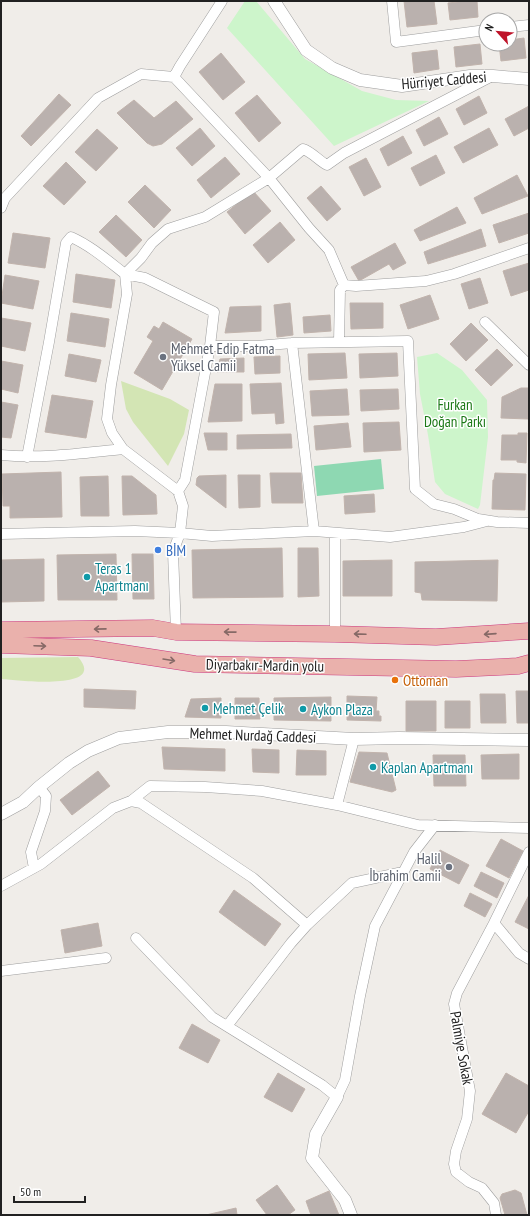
<svg xmlns="http://www.w3.org/2000/svg" width="530" height="1216" font-family="'PT Sans Narrow',sans-serif">
<style>
.grass{fill:#d3e5b4}
.park{fill:#cdf5cb}
.pitch{fill:#8ed8b2}
.building{fill:#bab1ae;stroke:#c1b3ac}
.lines{fill:none;stroke-linecap:round;stroke-linejoin:round}
.minor-casing{stroke:#9e9e9e;stroke-width:11}
.tertiary-casing{stroke:#9e9e9e;stroke-width:13}
.trunk-casing{stroke:#cc387e;stroke-width:17}
.minor{stroke:#fff;stroke-width:10}
.tertiary{stroke:#fff;stroke-width:12}
.trunk{stroke:#eab1ac;stroke-width:16}
.oneway{stroke:#866966}
.worship-dot{fill:#6b7280;stroke:#fff;stroke-width:1.5}
.shop-dot{fill:#3f7fe0;stroke:#fff;stroke-width:1.5}
.culture-dot{fill:#0f9aa8;stroke:#fff;stroke-width:1.5}
.food-dot{fill:#e8710a;stroke:#fff;stroke-width:1.5}
.labels{text-anchor:middle;dominant-baseline:central;stroke-width:3;stroke-linejoin:round;paint-order:stroke}
.street-label{font-size:15px;fill:#212121;stroke:#fff}
.worship-label{font-size:15px;fill:#5b616d;stroke:#fff;text-anchor:start}
.park-label{font-size:15px;fill:#1b7816;stroke:#fff}
.shop-label{font-size:15px;fill:#366cbe;stroke:#fff;text-anchor:start}
.culture-label{font-size:15px;fill:#0d838f;stroke:#fff;text-anchor:start}
.food-label{font-size:15px;fill:#c56008;stroke:#fff;text-anchor:start}
</style>
<rect width="100%" height="100%" fill="#f0ede9"/>
<path class="grass" d="M121,381L170,399L189,410L184,434L168,466L133,422L126,409Z
M78,657C109,692 15,680 1,679V658Z"/>
<path class="park" d="M245,1H256L305,59L332,74L362,91L396,100L429,101L334,146L227,28Z
M437,353L462,370L487,400L488,437L480,505L478,509L445,494L435,482L428,435L420,394L417,357Z"/>
<path class="pitch" d="M381,459L384,489L317,496L314,466Z"/>
<path class="building" d="M404,1H434L437,24L407,27Z
M466,1H477L478,17L450,20L448,3Z
M524,38L526,58L501,61L499,44H510V40Z
M480,44L482,64L456,67L454,47Z
M437,50L439,69L414,73L412,53Z
M221,53L245,82L223,100L199,72Z
M59,94L71,105L31,146L21,136Z
M257,95L281,123L259,142L235,113Z
M479,96L487,113L464,125L456,109Z
M134,100L154,118L176,101L193,119L162,144L153,146L147,143L117,113Z
M529,106V128L514,136L505,119Z
M439,117L448,134L424,146L416,130Z
M200,128L215,146L192,166L176,148Z
M489,128L498,145L463,163L454,147Z
M97,129L118,148L96,171L75,152Z
M403,136L412,153L388,166L380,149Z
M436,155L445,173L420,186L411,168Z
M225,157L240,174L211,198L197,180Z
M366,158L381,187L364,196L349,167Z
M66,162L86,182L64,205L43,186Z
M517,175L528,196L482,214L474,198Z
M145,185L171,210L154,228L128,202Z
M321,186L341,209L327,221L307,198Z
M253,191L271,211L245,234L227,212Z
M457,207L466,223L420,241L414,230Z
M529,213V233L499,243L493,225Z
M116,215L142,240L126,257L99,232Z
M280,222L295,240L268,263L253,245Z
M481,229L486,246L428,264L424,252Z
M13,233L50,238L45,268L8,263Z
M395,243L406,263L393,270L389,264L359,281L351,267Z
M529,263V290L511,296L503,271Z
M76,274L115,280L111,308L73,302Z
M5,275L39,281L33,309L1,303Z
M480,278L488,303L469,309L461,284Z
M430,295L439,319L408,329L400,305Z
M290,303L293,335L277,337L274,305Z
M350,303H383V328L351,329Z
M261,306V331L225,333L230,307Z
M71,313L109,319L105,347L67,341Z
M330,315L331,331L304,333L303,317Z
M1,318L31,323L25,351L1,346Z
M163,322L192,339L162,390L134,373L153,341L147,337L154,326L159,329Z
M471,323L488,340L466,361L450,344Z
M497,349L513,365L491,386L475,370Z
M345,353L347,378L309,380L308,354Z
M397,353L398,376L360,378L359,354Z
M69,354L101,360L96,382L65,376Z
M280,356V373L255,374L254,357Z
M244,358V372H217L220,359Z
M1,361L23,365L18,393L1,389Z
M281,383L284,423L276,424L275,413L252,414L250,384Z
M215,384H242V421L208,422Z
M521,388H529L528,419L501,418L502,397Z
M347,389L349,415L312,416L310,391Z
M398,389L399,409L361,411L360,390Z
M52,395L93,401L86,438L45,432Z
M1,402L18,405L11,438L1,437Z
M399,422L401,450L364,452L363,423Z
M348,423L351,447L316,450L314,426Z
M204,433H227V450H208Z
M518,433H527L526,463L517,462V460H501L502,435H518Z
M291,434L292,448L237,449V435Z
M61,472L62,517L10,518V506H3L2,474Z
M270,473H301L303,503H272Z
M495,473L526,474L525,510L492,509L493,480H494Z
M226,475V508L196,485L197,478L199,476Z
M238,475H260V507L239,508Z
M108,476L109,516H81L80,477Z
M122,476H132L156,495L157,514L123,515Z
M374,494L375,512L345,514L344,496Z
M282,548L283,597L193,598L192,550Z
M298,548H318L319,596L298,597Z
M116,554L117,600H58L57,555Z
M132,554H153L154,599H133Z
M44,559V601L1,602V560Z
M392,560V596H343V561Z
M498,560L497,601L422,600L421,593L415,592V562Z
M84,689L136,691L135,709L84,707Z
M516,691H529V723H517Z
M480,694H505L506,723H481Z
M347,696L377,697L376,711H379V716H381V721L347,720Z
M331,697V721L274,720V698Z
M221,698V718L185,717L191,699Z
M235,698H259L260,719H235Z
M406,701H436V731H406Z
M445,701H470V728H445Z
M162,747L225,749V771L164,769Z
M252,749L279,750V773L253,772Z
M297,750L326,751V775H296Z
M359,752L387,753L396,790L392,792L350,782Z
M519,754V779H482L481,755Z
M433,755H465L466,786H434Z
M98,771L110,786L72,815L60,800Z
M501,839L523,851L509,878L486,866Z
M440,850L469,865L459,884L430,869Z
M481,872L504,883L497,898L474,886Z
M234,890L281,924L265,946L219,912Z
M470,893L492,904L485,917L464,906Z
M529,895V929L515,922Z
M98,923L102,946L65,953L61,930Z
M192,1024L220,1040L208,1063L179,1048Z
M278,1073L305,1089L292,1112L264,1097Z
M506,1073L529,1086V1111L516,1133L482,1114Z
M277,1185L295,1210L288,1215H267L256,1200Z
M515,1190L521,1193L527,1215H505L500,1198L502,1194Z
M329,1191L339,1215H311L306,1201Z
M236,1208L237,1215H206Z"/>
<g class="lines">
<g class="minor-casing">
<path id="minor" d="M392,1L396,42L486,30
M510,27L529,25
M174,77L269,178L303,149C312,152 318,160 327,165L344,153L492,76
M1,208L5,198L98,98L141,74L174,77L180,66L222,1
M125,274L145,278L214,312L210,346H257L292,343L408,341L415,489L434,504L454,509L478,519L497,522L529,523
M125,274L141,258L152,243L168,229L205,217L269,178L309,228L329,250L344,285
M485,322L529,365
M339,342L340,290L344,285L356,286L426,281L454,274L529,248
M292,343L314,531
M1,455C42,459 82,453 123,449
M27,457L49,342L66,243L71,237C91,246 107,260 125,274L127,294L111,385L107,419L112,433L123,449L178,491L183,506L180,533L173,552L176,632
M178,491L185,480L210,346
M1,534L135,531L180,533L212,536L314,531L390,537L464,527L487,521
M335,634V533
M131,801L150,786L205,787L262,791L337,805L418,825L529,828
M337,805L354,739
M34,868L31,852L45,811L46,796L39,787
M1,886L41,864L113,808L131,801L141,803L253,878L307,925
M494,923L519,953L529,959
M136,938L212,1017L322,1085L337,1097L345,1080L360,996L375,926L414,852L435,825
M1,971L106,958
M227,1026L291,943L307,925L352,883L403,872
M496,1215L494,1203L482,1188L469,1182L456,1172L454,1164L456,1151L467,1119L470,1091L454,1004L457,993L494,923L529,852"/>
</g>
<g class="tertiary-casing">
<path id="tertiary" d="M274,1L306,50L332,68L360,80L402,86L470,76H493L529,79
M1,814L23,802L39,787L69,763L88,751L119,738L168,732H226L354,739L399,738L529,740
M337,1097L316,1134L312,1158L345,1200L351,1215"/>
</g>
<g class="trunk-casing">
<path id="trunk" d="M1,630L153,628L176,632L335,634L436,637L529,631
M1,645L91,648L195,664L456,669L518,666L529,663"/>
</g>
<use href="#minor" class="minor"/>
<use href="#tertiary" class="tertiary"/>
<use href="#trunk" class="trunk"/>
</g>
<defs><path id="oneway-shaft" d="M-6 0H5M1.5-3L5.5 0L1.5 3" fill="none" stroke-width="1.6" stroke-linecap="round" stroke-linejoin="round"/></defs>
<g class="oneway">
<use href="#oneway-shaft" transform="translate(100 629) rotate(179)"/>
<use href="#oneway-shaft" transform="translate(230 632) rotate(-179)"/>
<use href="#oneway-shaft" transform="translate(360 634) rotate(-178)"/>
<use href="#oneway-shaft" transform="translate(490 634) rotate(176)"/>
<use href="#oneway-shaft" transform="translate(40 646) rotate(2)"/>
<use href="#oneway-shaft" transform="translate(169 660) rotate(9)"/>
</g>
<g class="worship-dot">
<circle cx="163" cy="357" r="4"/>
<circle cx="449" cy="867" r="4"/>
</g>
<circle class="shop-dot" cx="158" cy="550" r="4"/>
<g class="culture-dot">
<circle cx="87" cy="577" r="4"/>
<circle cx="205" cy="708" r="4"/>
<circle cx="303" cy="709" r="4"/>
<circle cx="373" cy="767" r="4"/>
</g>
<circle class="food-dot" cx="395" cy="680" r="4"/>
<g class="labels">
<g class="street-label">
<text transform="translate(444 80) rotate(-5)">Hürriyet Caddesi</text>
<text transform="translate(265 665) rotate(1)">Diyarbakır-Mardin yolu</text>
<text transform="translate(253 735) rotate(2)">Mehmet Nurdağ Caddesi</text>
<text transform="translate(462 1048) rotate(80)">Palmiye Sokak</text>
</g>
<g class="worship-label">
<text x="171" y="348">Mehmet Edip Fatma<tspan x="171" dy="17">Yüksel Camii</tspan></text>
<text x="441" y="858" text-anchor="end">Halil<tspan x="441" dy="17">İbrahim Camii</tspan></text>
</g>
<g class="park-label">
<text x="455" y="404">Furkan<tspan x="455" dy="17">Doğan Parkı</tspan></text>
</g>
<g class="shop-label">
<text x="166" y="550">BİM</text>
</g>
<g class="culture-label">
<text x="95" y="568">Teras 1<tspan x="95" dy="17">Apartmanı</tspan></text>
<text x="213" y="708">Mehmet Çelik</text>
<text x="311" y="709">Aykon Plaza</text>
<text x="381" y="767">Kaplan Apartmanı</text>
</g>
<g class="food-label">
<text x="403" y="680">Ottoman</text>
</g>
</g>
<rect width="530" height="1216" fill="none" stroke="#212121" stroke-width="4"/>
<g transform="translate(498 32) rotate(297)"><circle r="19" fill="#ffffff" stroke="#a6a6a6"/>
<path d="M0-3L7 15L0 10L-7 15Z" fill="#bf1329"/>
<text y="-6" font-size="11" font-weight="bold" text-anchor="middle" fill="#212121">N</text>
</g>
<path d="M14 1196v6h71v-6" fill="none" stroke="#212121" stroke-width="2"/>
<text x="20" y="1196" font-size="12" fill="#212121" stroke="#ffffff" stroke-width="3" paint-order="stroke">50 m</text>
</svg>
